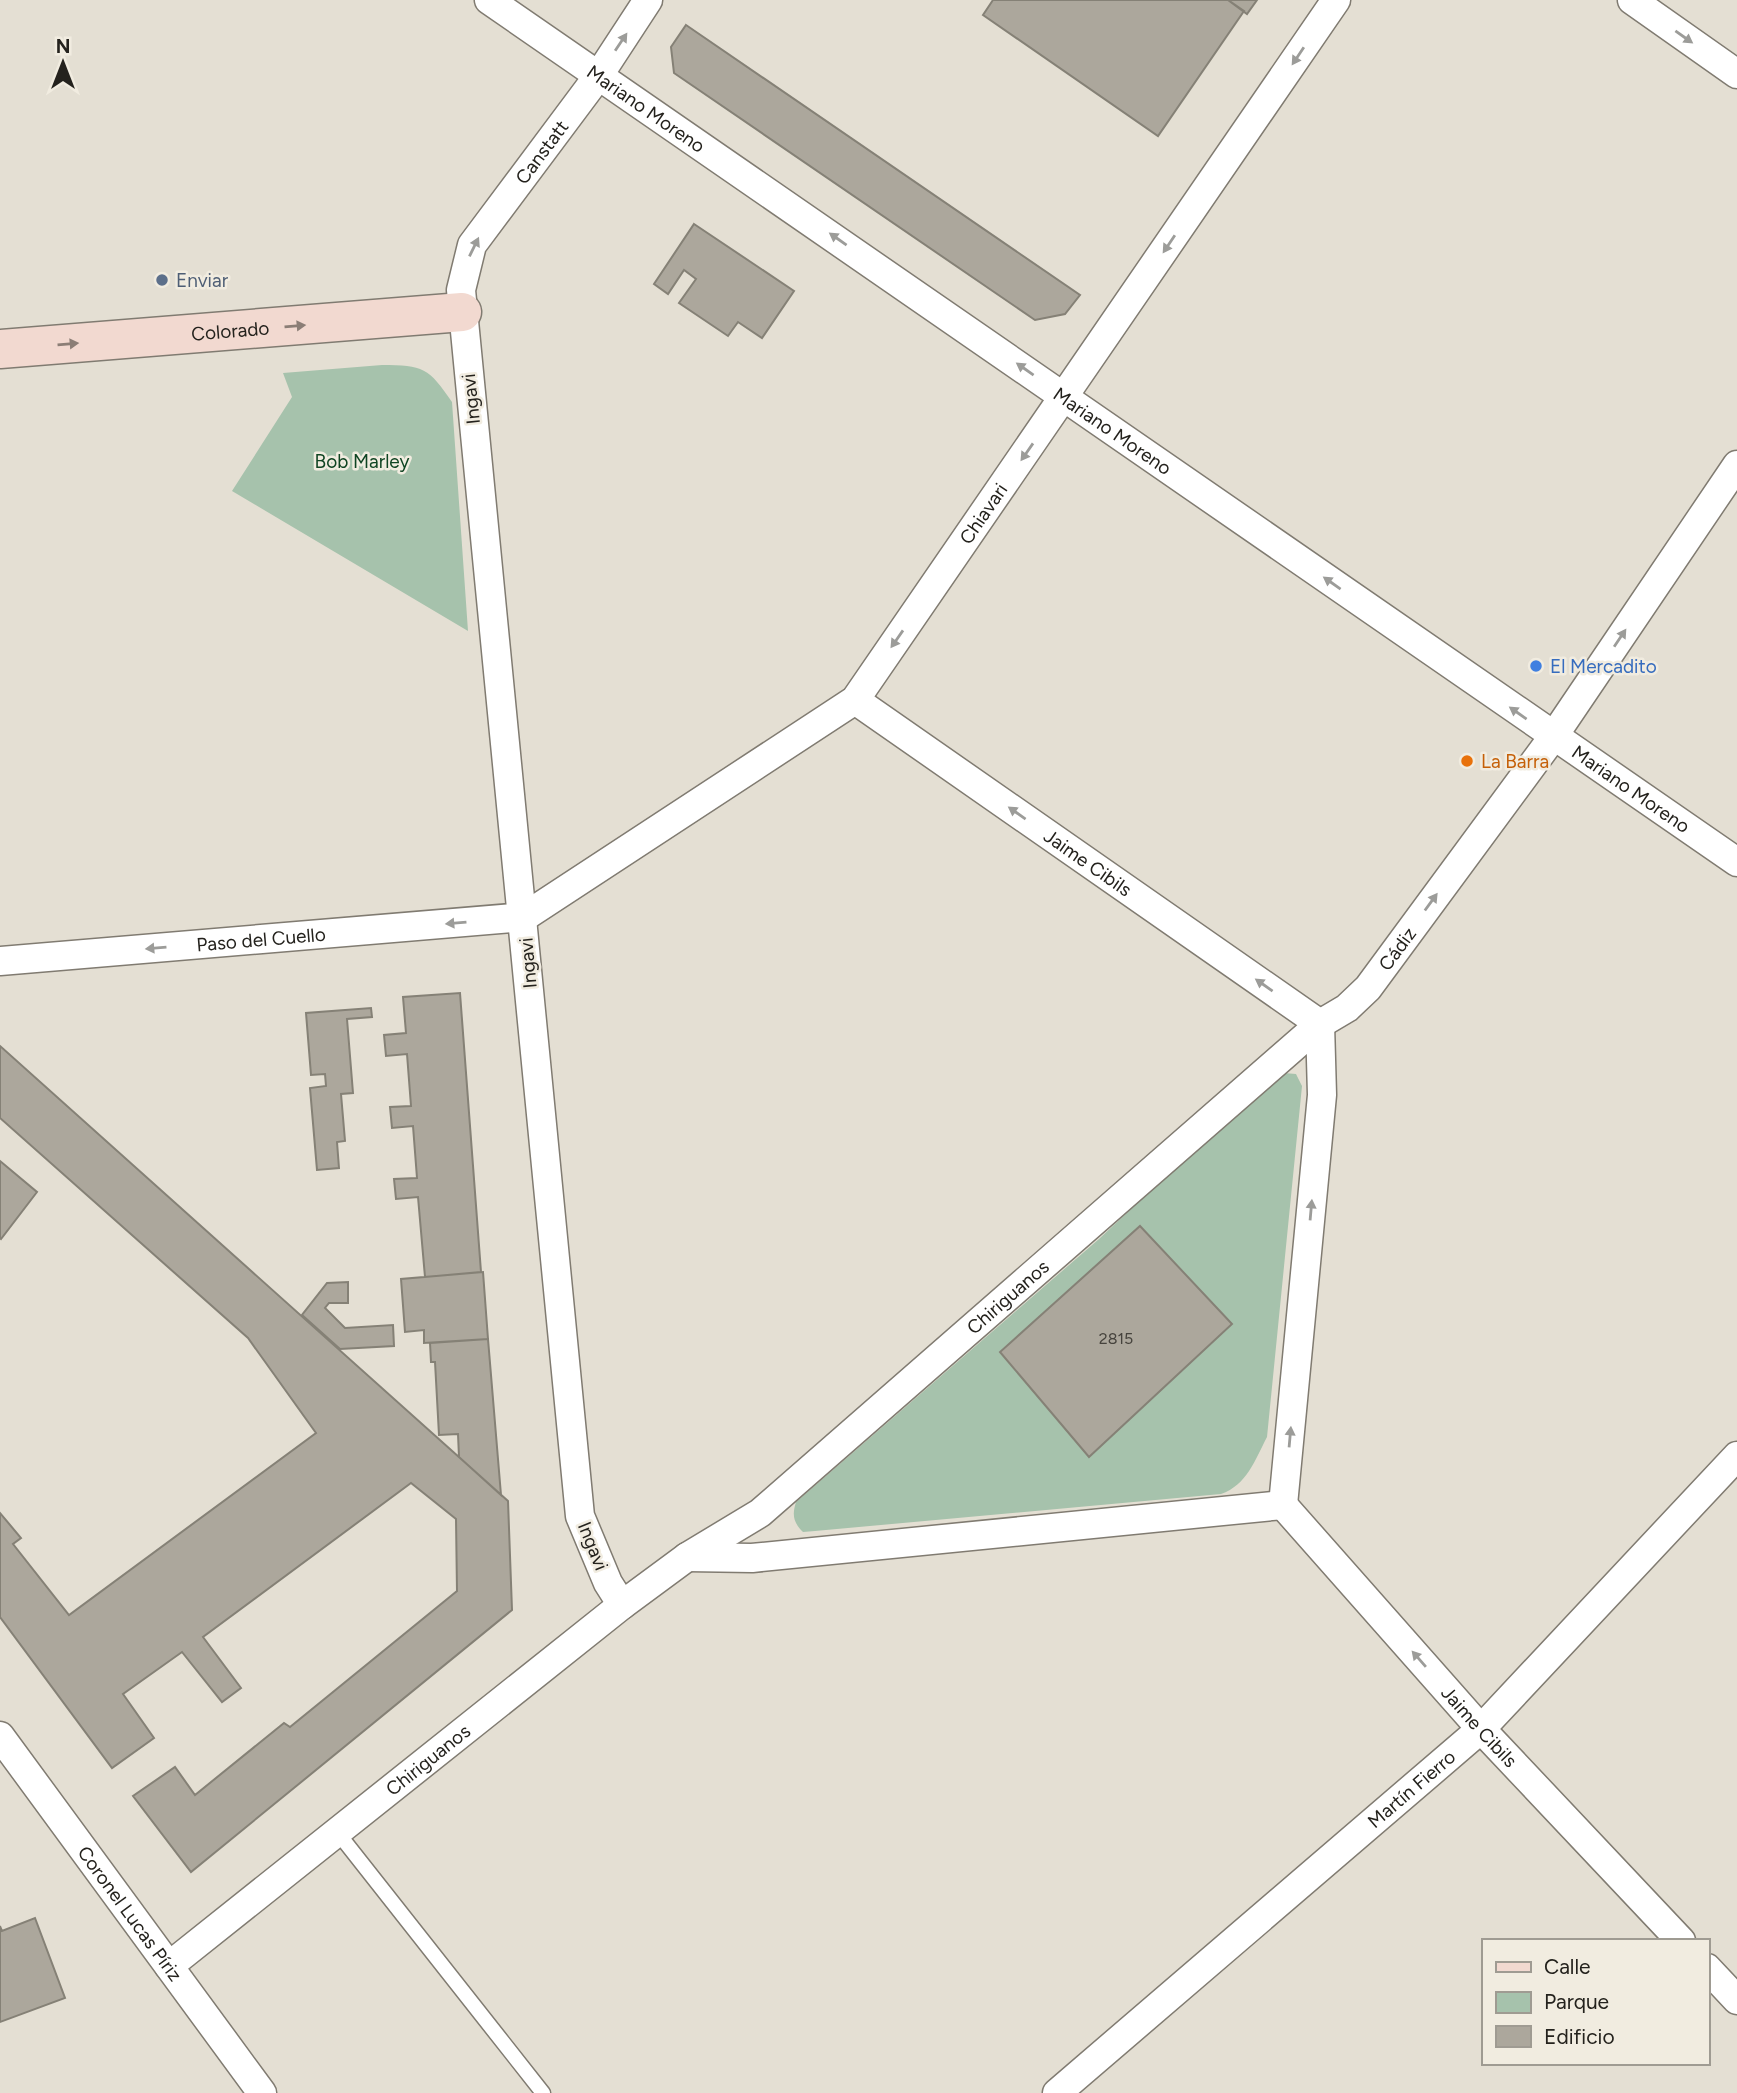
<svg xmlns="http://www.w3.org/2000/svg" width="1737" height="2093" font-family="Figtree,sans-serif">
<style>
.green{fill:#a6c2ac}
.building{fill:#aca79c;stroke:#858176;stroke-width:2}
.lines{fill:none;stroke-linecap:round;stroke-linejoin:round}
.lane-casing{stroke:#807b71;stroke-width:17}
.street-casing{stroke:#807b71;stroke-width:31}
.secondary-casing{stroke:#807b71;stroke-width:41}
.lane{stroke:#fff;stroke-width:14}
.street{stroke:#fff;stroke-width:28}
.secondary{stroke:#f2d9d0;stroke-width:38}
.oneway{fill:#9c9c99}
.oneway2{fill:#8b7e76}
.service-dot{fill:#5c6f8a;stroke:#f1ece0;stroke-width:2.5}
.shop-dot{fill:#3f7fe0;stroke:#f1ece0;stroke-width:2.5}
.food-dot{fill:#e8710a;stroke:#f1ece0;stroke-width:2.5}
.labels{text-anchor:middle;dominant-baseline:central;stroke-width:5;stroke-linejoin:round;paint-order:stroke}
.number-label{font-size:16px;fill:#46433d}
.street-label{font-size:19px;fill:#24221d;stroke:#f1ece0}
.service-label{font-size:19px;fill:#4e5e75;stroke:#f1ece0;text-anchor:start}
.park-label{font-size:19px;fill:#0f4422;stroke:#f1ece0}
.shop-label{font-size:19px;fill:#366cbe;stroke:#f1ece0;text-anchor:start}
.food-label{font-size:19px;fill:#c56008;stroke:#f1ece0;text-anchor:start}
</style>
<rect width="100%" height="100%" fill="#e4dfd3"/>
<path class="green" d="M382,365C423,365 429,368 452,402L468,631L232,491L292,397L283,373Z
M1284,1073L1296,1074L1302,1086L1267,1437C1255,1460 1247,1485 1221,1494L815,1531L803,1532C793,1522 792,1515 796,1502L1099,1239L1234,1112Z"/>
<path class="building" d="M993,0H1228L1244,11L1158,136L983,15Z
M1228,0H1257L1247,14Z
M686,25L1080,295L1065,314L1035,320L674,73L671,47Z
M694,224L794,291L762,338L738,322L728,336L679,303L696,279L684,270L668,294L654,284Z
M460,993L481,1272L425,1277L418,1197L396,1199L394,1179L417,1178L413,1126L392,1128L390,1107L411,1106L407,1054L386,1056L384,1035L406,1033L403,997Z
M371,1008L372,1017L347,1019L353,1093L341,1094L345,1141L337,1142L339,1168L317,1170L310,1088L326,1086L325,1074L311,1075L306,1013Z
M0,1046L508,1501L512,1610L191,1872L133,1796L175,1767L195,1795L284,1723L290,1727L457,1591L456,1519L411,1483L203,1637L241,1688L222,1702L182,1652L123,1694L154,1738L112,1768L0,1617V1513L21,1538L13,1544L69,1615L316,1433L248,1338L0,1118Z
M0,1161L37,1192L1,1239L0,1238Z
M1140,1226L1232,1324L1089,1457L1000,1352Z
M483,1272L488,1339L424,1343V1330L405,1332L401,1279Z
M348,1282V1303H329L325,1308L345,1328L393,1325L394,1346L340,1349L302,1315L327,1283Z
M488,1339L501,1495L459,1457L458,1434L439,1435L435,1362H431L430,1343Z
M35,1918L65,1998L0,2022V1926L2,1931Z"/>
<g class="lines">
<g class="lane-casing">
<path id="lane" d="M338,1833L543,2093"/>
</g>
<g class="street-casing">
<g id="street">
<path id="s1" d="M489,0L1737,862"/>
<path d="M1632,0L1737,74"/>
<path id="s2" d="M855,700L1320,1024"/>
<path id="s3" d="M0,961L524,917L855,700L1336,0"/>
<path id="s4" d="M1283,1505L1481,1729L1681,1941"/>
<path d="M1283,1505L1322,1095L1320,1024"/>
<path d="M687,1557L752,1558L1283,1505"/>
<path id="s5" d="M622,1605L608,1583L580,1516L461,290L472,245L599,75L648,0"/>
<path id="s6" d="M0,1736L262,2093"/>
<path id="s7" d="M169,1966L622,1605L687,1557L760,1513L1320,1024L1347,1008L1368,988L1553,737L1737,465"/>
<path d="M1707,1968L1737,2000"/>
<path id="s8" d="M1057,2093L1481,1729L1737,1456"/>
</g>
</g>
<g class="secondary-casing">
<g id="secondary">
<path id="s9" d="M0,349L462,312"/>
</g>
</g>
<use href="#lane" class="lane"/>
<use href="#street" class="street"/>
<use href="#secondary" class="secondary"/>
</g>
<defs><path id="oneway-solid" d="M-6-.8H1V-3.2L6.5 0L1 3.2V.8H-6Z" transform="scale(1.75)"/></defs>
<g class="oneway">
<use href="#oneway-solid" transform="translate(1684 37) rotate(35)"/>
<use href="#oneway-solid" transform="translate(621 42) rotate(-56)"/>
<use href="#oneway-solid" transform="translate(1298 56) rotate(124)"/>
<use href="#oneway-solid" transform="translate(838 239) rotate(-145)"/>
<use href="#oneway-solid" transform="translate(1169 244) rotate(124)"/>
<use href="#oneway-solid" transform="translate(474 247) rotate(-64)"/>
<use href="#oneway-solid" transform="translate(1025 369) rotate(-145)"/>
<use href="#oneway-solid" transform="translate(1027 452) rotate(125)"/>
<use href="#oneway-solid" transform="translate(1332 583) rotate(-145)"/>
<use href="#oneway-solid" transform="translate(1620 638) rotate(-56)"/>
<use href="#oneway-solid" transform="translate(897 639) rotate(125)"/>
<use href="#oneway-solid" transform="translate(1518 713) rotate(-145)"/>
<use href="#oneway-solid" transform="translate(1017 813) rotate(-145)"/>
<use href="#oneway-solid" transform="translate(1431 902) rotate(-54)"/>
<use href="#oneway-solid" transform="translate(456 923) rotate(175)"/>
<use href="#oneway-solid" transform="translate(156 948) rotate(175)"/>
<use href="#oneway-solid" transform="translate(1264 985) rotate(-145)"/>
<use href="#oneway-solid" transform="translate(1311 1210) rotate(-85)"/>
<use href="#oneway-solid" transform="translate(1290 1437) rotate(-85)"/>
<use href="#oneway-solid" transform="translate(1419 1659) rotate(-131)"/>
</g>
<g class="oneway2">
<use href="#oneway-solid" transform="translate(295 326) rotate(-5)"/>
<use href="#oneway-solid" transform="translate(68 344) rotate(-5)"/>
</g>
<circle class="service-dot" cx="162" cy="280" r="7"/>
<circle class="shop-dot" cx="1536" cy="666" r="7"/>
<circle class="food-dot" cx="1467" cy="761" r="7"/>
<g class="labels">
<g class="number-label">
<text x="1116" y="1338">2815</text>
</g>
<g class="street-label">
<text stroke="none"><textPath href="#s1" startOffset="191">Mariano Moreno</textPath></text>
<text stroke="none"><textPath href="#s5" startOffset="1493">Canstatt</textPath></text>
<text stroke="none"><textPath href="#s9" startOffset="231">Colorado</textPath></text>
<text transform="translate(471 399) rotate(-96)">Ingavi</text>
<text stroke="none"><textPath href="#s1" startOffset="758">Mariano Moreno</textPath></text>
<text stroke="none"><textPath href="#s3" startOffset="1148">Chiavari</textPath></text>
<text stroke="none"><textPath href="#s1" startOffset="1388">Mariano Moreno</textPath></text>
<text stroke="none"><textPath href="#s2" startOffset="284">Jaime Cibils</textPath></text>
<text stroke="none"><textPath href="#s3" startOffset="262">Paso del Cuello</textPath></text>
<text stroke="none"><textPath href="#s7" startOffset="1598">Cádiz</textPath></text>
<text transform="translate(528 963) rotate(-95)">Ingavi</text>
<text stroke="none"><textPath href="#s7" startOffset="1074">Chiriguanos</textPath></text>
<text transform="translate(593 1546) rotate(68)">Ingavi</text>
<text stroke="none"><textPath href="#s4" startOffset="296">Jaime Cibils</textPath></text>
<text stroke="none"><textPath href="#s7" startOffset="331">Chiriguanos</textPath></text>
<text stroke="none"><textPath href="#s8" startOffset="467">Martín Fierro</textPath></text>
<text stroke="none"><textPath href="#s6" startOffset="220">Coronel Lucas Píriz</textPath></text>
</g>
<g class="service-label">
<text x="176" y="280">Enviar</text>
</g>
<g class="park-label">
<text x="362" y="461">Bob Marley</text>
</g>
<g class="shop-label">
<text x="1550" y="666">El Mercadito</text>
</g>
<g class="food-label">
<text x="1481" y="761">La Barra</text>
</g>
</g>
<rect x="1482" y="1939" width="228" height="126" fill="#f1ece0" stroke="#9f9b92" stroke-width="2"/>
<rect x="1496" y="1962" width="35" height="10" fill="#f2d9d0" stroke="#9f9b92" stroke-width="2"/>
<text x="1544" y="1974" font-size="21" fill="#24221d">Calle</text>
<rect x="1496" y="1992" width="35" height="21" fill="#a6c2ac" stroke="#9f9b92" stroke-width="2"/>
<text x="1544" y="2009" font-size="21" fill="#24221d">Parque</text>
<rect x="1496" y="2026" width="35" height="21" fill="#aca79c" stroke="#9f9b92" stroke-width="2"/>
<text x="1544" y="2044" font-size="21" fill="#24221d">Edificio</text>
<g transform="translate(63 63)" stroke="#f1ece0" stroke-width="5" paint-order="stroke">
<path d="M0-5L12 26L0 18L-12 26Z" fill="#24221d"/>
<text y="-10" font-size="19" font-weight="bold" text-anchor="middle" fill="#24221d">N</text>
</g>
</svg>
